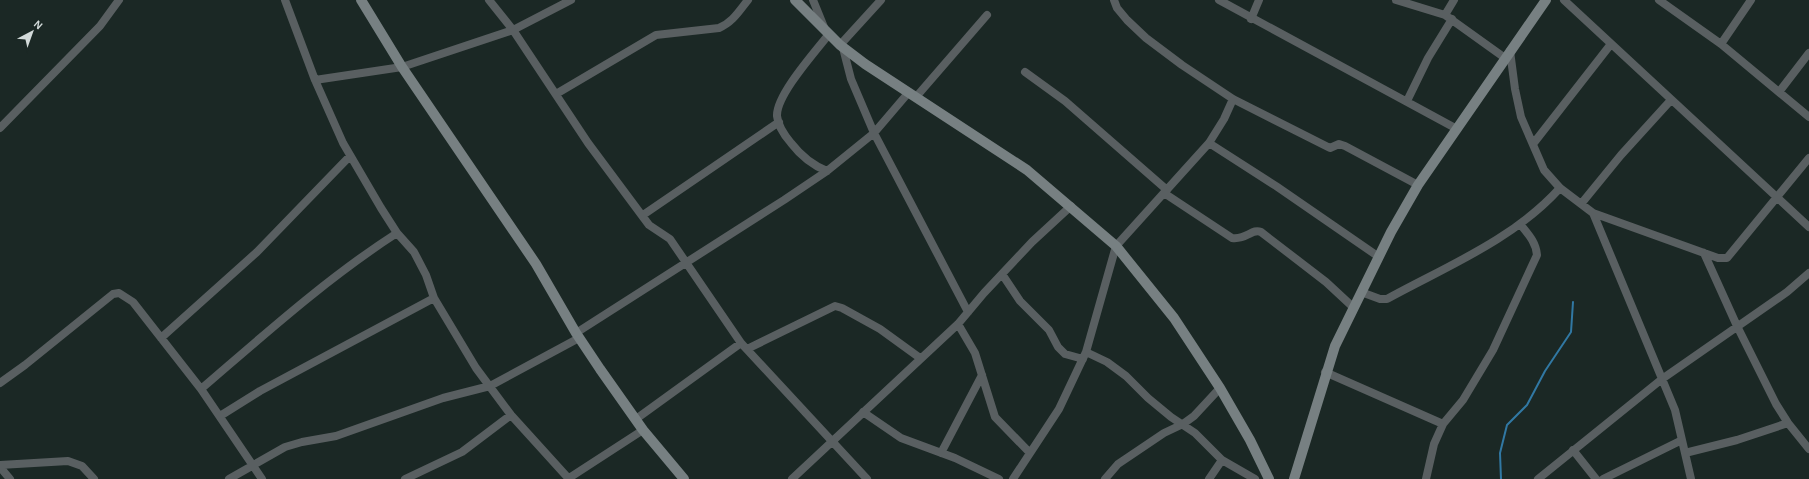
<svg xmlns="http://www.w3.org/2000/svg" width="1809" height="479" font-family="'Alegreya Sans',sans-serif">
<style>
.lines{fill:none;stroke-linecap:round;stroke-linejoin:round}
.stream{stroke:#3178a3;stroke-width:2}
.street{stroke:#595f61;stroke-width:8}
.secondary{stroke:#778082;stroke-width:10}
</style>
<rect width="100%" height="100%" fill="#1b2825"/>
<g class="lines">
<path class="stream" d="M1501,479L1500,453L1507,425L1527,405L1545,371L1571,332L1573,302"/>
<path class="street" d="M285,0L315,80L343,143L381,208L397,233L414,252L426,275L434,298L476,368L511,415L569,479
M489,0L513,30L588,143L649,225L670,239L741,343L867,479
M813,0L824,27
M1114,0L1117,8L1127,20L1146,38L1182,65L1233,99L1330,148L1339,144L1345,146L1418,185
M1219,0L1457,129
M1396,0L1445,15L1505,58
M1564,0L1809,227
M1659,0L1721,44L1809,117
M1445,15L1454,0
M1251,19L1259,0
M1721,44L1751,0
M840,45L881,0
M843,48L851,79L874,133L968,312
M1510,51L1515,89L1521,117L1544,170L1560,188L1593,213L1718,258H1727L1809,158
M1025,72L1065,101L1167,190
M315,80L402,67L513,30L571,0
M1779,92L1809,53
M556,94L656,35L719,28C733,22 739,11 748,0
M916,97L987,15
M1407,101L1428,58L1452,19
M0,128L100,26L119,0
M1209,143L1276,186L1379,257
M1533,144L1611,44
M827,171C812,165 801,156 791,143C785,136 778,126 777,116C776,95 816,51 829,34
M1164,193L1232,238C1247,240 1252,228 1261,232L1326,282L1354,308
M1581,204L1621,155L1671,100
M1593,213L1675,410L1691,479
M643,215L779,122
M1704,253L1737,326L1776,404L1788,423L1809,449
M1002,274L1020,301L1049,330L1058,347L1065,354L1083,359
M1361,292L1380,299H1387C1447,266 1513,240 1560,188
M958,324L975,353L995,417L1030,453
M576,333L784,200L827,171L874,133L909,92
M161,338L257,252L350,156
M747,349L835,306L842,308L880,329L920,358
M1086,352L1107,362L1126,376L1148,398L1171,417L1195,433L1222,460L1255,479
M1325,372L1443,424
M0,383L25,365L113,294L119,293L133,302L201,389L262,479
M201,389C264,335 327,278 397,233
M863,412L901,438L955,458L999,479
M220,416L260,391L434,298
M636,419L741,343
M1573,450L1596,479
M941,453L982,375
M1685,453L1737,440L1788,423
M0,465L68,461L82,466L94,479
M0,467L10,479
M569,478L643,430
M229,479L285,447L302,442L336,436L443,398L490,386L579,338
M405,479L462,452L511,415
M792,479L958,324L984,293L1032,242L1071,206
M1013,479L1059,409L1086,352L1116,246L1209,143L1224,119L1233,99
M1105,479L1118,464L1164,433L1183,424L1194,416L1220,388
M1209,479L1222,460
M1426,479L1434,444L1443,424L1463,400L1493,350L1537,255C1536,242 1528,234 1520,224
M1538,479L1662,379L1787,292L1809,273
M1603,479L1682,440"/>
<path class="secondary" d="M361,0L402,67L536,264L576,333L600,369L643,430L684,479
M795,0L840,45L865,64L1027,170L1116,246L1174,318L1220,388L1250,440L1269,479
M1294,479L1335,346L1391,232L1418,185L1546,0"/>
</g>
<g transform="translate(32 32) rotate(41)" stroke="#1b2825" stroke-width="3" paint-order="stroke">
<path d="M0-3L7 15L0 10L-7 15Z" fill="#d2dad9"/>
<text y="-6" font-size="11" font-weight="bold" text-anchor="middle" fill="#d2dad9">N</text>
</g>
</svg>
